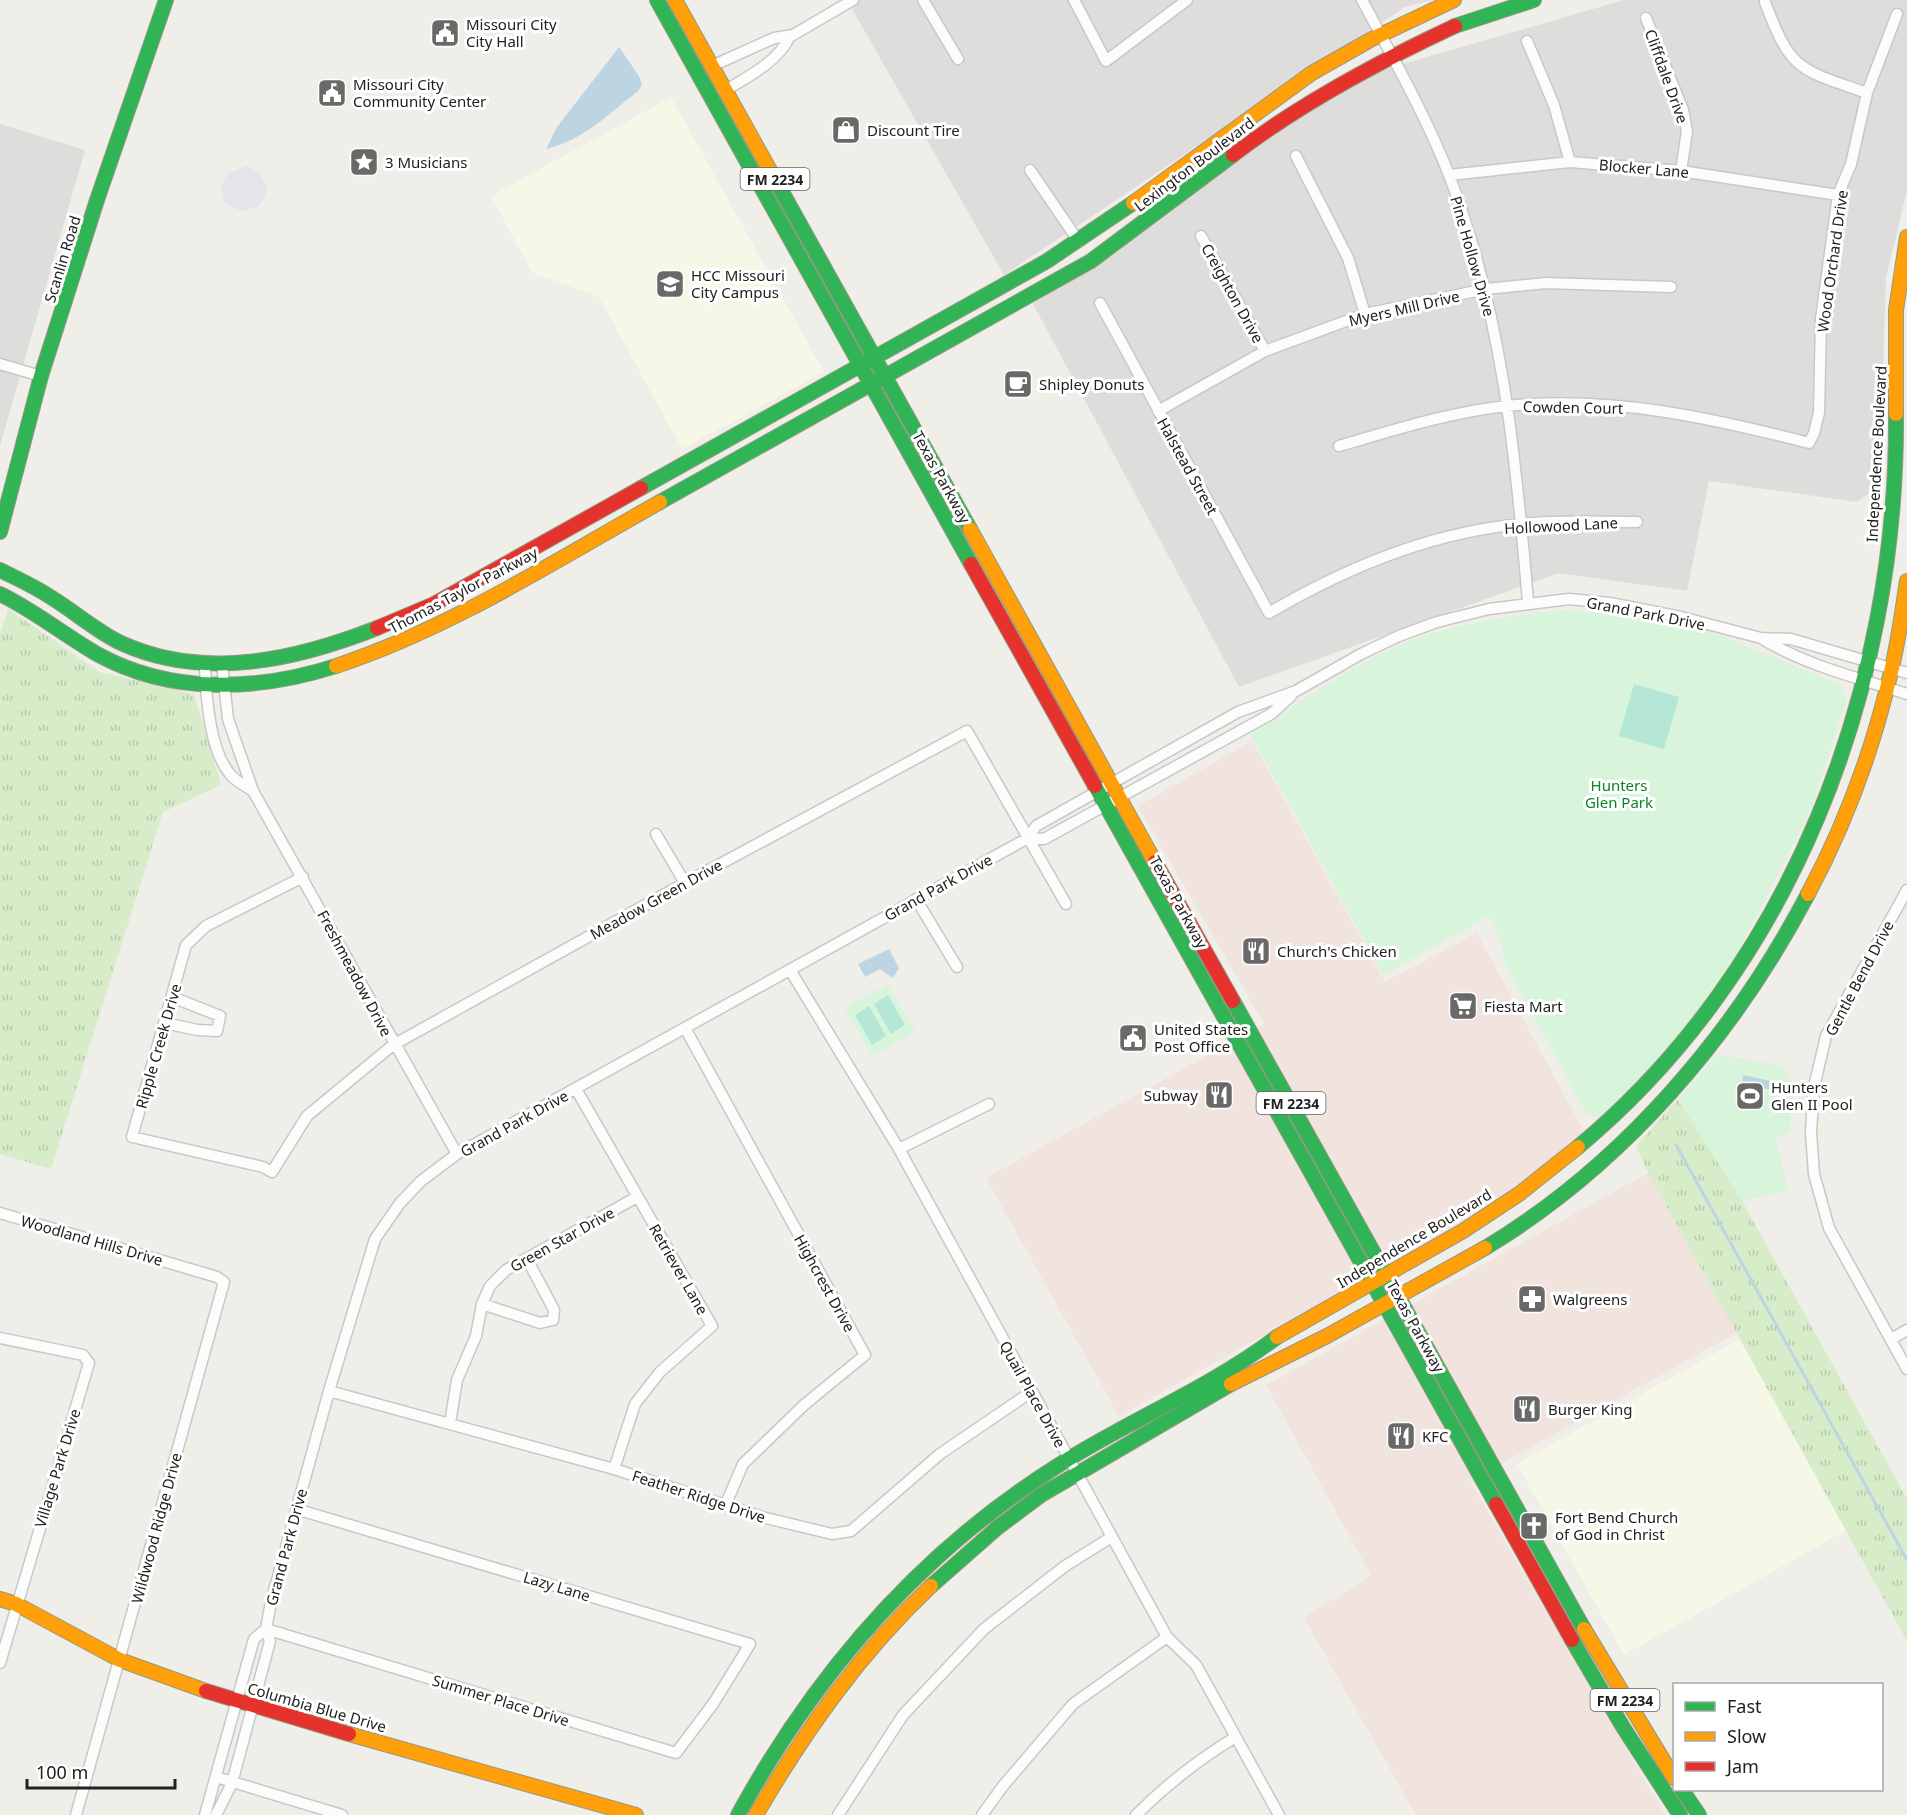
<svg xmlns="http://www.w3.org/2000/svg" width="1907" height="1815" font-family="'Noto Sans',sans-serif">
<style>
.residential{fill:#dedddb}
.commercial{fill:#f1e4df}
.education{fill:#f6f7e6}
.grass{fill:url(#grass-tufts)}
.park{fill:#d8f5dc}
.pitch{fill:#b5e6d8}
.plaza{fill:#e5e4e8}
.water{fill:#bdd5e2}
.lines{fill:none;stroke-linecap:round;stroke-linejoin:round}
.stream{stroke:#bdd5e2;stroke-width:3}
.street-casing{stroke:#c8c8c5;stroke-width:13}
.fast-casing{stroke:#949980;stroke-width:16}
.slow-casing{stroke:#949980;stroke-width:16}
.jam-casing{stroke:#949980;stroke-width:16}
.street{stroke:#fdfcfc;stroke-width:10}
.fast{stroke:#30b455;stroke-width:14}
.slow{stroke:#ff9f0a;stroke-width:14}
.jam{stroke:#e5322d;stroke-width:14}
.labels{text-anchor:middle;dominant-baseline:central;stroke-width:6;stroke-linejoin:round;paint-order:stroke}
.shield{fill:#fff;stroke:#646464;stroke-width:1.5}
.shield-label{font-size:14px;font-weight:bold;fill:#212121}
.poi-label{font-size:15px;fill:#212121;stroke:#fff;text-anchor:start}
.street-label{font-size:15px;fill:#212121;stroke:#fff}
.park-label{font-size:15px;fill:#0b8327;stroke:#fff}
</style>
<defs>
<pattern id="grass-tufts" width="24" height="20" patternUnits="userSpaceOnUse" patternTransform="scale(1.5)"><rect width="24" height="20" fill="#d7ecc9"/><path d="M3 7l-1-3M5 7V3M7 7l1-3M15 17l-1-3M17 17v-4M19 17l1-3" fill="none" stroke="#b8caac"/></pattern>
</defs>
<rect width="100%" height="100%" fill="#efeee9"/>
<path class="residential" d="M847,0H1433L1405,7L1004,275Z
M1624,0H1907V190L1886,278L1879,487L1856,502L1709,481L1687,591L1559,573L1239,687L1033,304L1351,79Z
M0,124L85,150L0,446Z"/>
<path class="commercial" d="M1252,741L1385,982L1477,933L1583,1130L1573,1144L1479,1213L1433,1241L1119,1416L986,1178L1264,1024L1138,806Z
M1648,1173L1738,1332L1470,1481L1665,1815H1416L1304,1618L1371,1575L1266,1385Z"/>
<path class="education" d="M671,97L824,372L682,449L599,297L532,272L491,196Z
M1740,1339L1847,1530L1624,1655L1517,1464Z"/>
<path class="grass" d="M8,609L100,672L194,694L221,785L163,812L51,1169L0,1154V635Z
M1678,1099L1742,1201L1907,1499V1641L1648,1173L1636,1146Z"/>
<path class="park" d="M1560,610L1622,614L1693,624L1839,684L1847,699L1811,810L1730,967L1668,1053L1609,1111L1597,1117L1586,1113L1504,961L1502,943L1489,916L1383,975L1250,733C1299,703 1347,668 1400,645C1450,623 1506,617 1560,610Z
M888,984L915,1032L872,1056L845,1008Z
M1717,1054L1783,1066L1793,1088L1790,1131L1776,1138L1788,1191L1742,1201L1678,1099Z"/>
<path class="pitch" d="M1634,684L1679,697L1664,749L1619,736Z
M888,995L905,1025L891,1034L874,1004Z
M869,1006L886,1036L872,1045L855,1015Z"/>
<path class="plaza" d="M247,166L259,172L267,190L262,202L257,207L243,211L229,206L224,200L221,186L228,173Z"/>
<path class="water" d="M619,47L639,76L642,85L638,91C610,113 582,141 546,149L557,127Z
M889,949L899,968L893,978L880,969L865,977L858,964Z
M1743,1075L1771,1081L1770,1089H1762L1759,1092L1760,1109H1741Z"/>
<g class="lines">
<path class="stream" d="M1676,1145L1907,1560"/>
<g class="street-casing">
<path id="street" d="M923,0L958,59
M1074,0L1106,61L1187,0
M1362,0C1392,56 1426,116 1449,175C1502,312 1516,457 1528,602
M1765,2C1791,72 1799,69 1867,93
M1646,18L1683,110L1687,131L1681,171
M1527,41L1554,105L1570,162
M712,66L774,38L793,35L853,0
M722,89L726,90C749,76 779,61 790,36
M1296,156L1348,258L1365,314
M1030,170L1079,242
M1449,175L1570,162L1681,171L1838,195
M1201,236L1265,351
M1100,303L1269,613C1347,567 1431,532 1522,524C1560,520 1599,522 1637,522
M0,364L41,376
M1158,411L1265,351L1365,314L1486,289L1546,283L1671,287
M1339,446C1394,430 1450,412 1507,406C1609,395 1712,418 1809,443L1814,433L1819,413L1821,319L1838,195L1851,164L1867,93L1897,14
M1764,640C1808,666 1859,678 1907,694
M222,665L228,719L253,791L457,1154
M205,666C206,696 210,751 230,774C235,781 246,786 253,791
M656,834L685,883
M1028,838L1044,839L1271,714L1291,696
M303,877L206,926L186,945L132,1137L263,1167L272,1172L307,1116L393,1045L685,883L967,731L1066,904
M1907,890L1826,1036L1814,1087L1811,1132L1814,1174L1829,1228L1907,1369
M916,899L957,967
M790,970L899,1149L1167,1637L1196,1665L1279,1815
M165,1023L197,1030L217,1031L220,1016L172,997
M685,1028L865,1355L804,1405L743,1464L725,1506
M576,1089L712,1326L660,1372L635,1404L614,1469
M899,1149L989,1104
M0,1213L217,1277L224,1282L76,1815
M482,1304L540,1323L553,1320L554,1310L527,1259
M0,1338L83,1355L89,1363L0,1663
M1891,1339L1907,1330
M329,1391L614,1469L762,1517L832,1534L851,1531L940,1454L1031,1392
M450,1423L457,1380L476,1336L482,1304L490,1286L506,1270L637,1197
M266,1629L676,1753L713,1704L750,1644L296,1509
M216,1777L342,1815
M205,1815L254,1639L266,1629
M216,1815L232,1783L270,1641L266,1629L271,1602L329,1391L375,1239L400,1203L421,1181L457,1154L1028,838L1036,826L1238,712L1296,691L1361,654L1399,636L1437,622L1489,609L1569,599L1610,603L1681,617L1761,638L1791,639L1907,673
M838,1815L903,1715L984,1629L1065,1566L1110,1538
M982,1815L1003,1786L1073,1704L1167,1637
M1136,1815C1166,1785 1198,1760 1234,1738"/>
</g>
<g class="fast-casing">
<path id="fast" d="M657,0L971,564
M1455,26L1534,0
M777,183L970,529
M641,488L1047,261L1133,203
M660,502L1091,261L1233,155
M0,532L41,376L97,200L166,0
M0,570C18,579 36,587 52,598C75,612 96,631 121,643C204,681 296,660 377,628
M0,594C35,611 64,635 97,654C171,695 258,691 336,666
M1095,786L1496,1504
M1233,1001L1584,1629
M1578,1147C1792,969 1898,688 1896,414
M1485,1248C1623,1165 1734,1035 1808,894
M931,1586L997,1528L1041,1495L1231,1384
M1572,1640L1623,1727L1680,1815
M1682,1790L1699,1815
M738,1815C817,1671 922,1550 1062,1463C1132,1419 1211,1387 1277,1337"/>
</g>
<g class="slow-casing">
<path id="slow" d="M675,0L777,183
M1133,203L1312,73L1372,39L1454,0
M1896,414V310L1907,237
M970,529L1155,862
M336,666C451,628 555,561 660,502
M1808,894C1845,825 1872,752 1890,676C1898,645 1902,612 1907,581
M1277,1337L1463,1231L1519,1194L1578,1147
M1231,1384L1327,1336L1485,1248
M0,1599L16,1604L120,1660L206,1691
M1584,1629L1674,1778
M349,1734L636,1815
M756,1815C805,1731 860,1653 931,1586"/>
</g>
<g class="jam-casing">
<path id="jam" d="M1233,155C1301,103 1378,62 1455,26
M971,564L1095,786
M377,628L434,604L641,488
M1155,862L1233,1001
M1496,1504L1572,1640
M206,1691L349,1734"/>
</g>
<use href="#street" class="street"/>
<use href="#fast" class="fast"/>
<use href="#slow" class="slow"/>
<use href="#jam" class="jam"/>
</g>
<defs>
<g id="civic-square" transform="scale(1.5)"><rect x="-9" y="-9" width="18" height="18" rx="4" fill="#696967" stroke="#fff"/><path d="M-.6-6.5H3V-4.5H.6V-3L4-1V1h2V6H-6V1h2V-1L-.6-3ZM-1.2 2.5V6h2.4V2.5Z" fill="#fff"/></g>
<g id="shop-square" transform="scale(1.5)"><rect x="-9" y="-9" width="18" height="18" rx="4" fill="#696967" stroke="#fff"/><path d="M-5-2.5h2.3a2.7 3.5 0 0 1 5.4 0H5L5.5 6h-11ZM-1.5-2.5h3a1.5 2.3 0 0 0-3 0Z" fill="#fff"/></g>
<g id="sight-square" transform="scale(1.5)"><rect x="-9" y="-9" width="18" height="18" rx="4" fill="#696967" stroke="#fff"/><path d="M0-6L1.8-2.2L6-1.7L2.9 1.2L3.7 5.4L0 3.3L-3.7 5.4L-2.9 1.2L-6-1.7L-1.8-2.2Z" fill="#fff"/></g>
<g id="university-square" transform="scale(1.5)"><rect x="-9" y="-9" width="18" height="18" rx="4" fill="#696967" stroke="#fff"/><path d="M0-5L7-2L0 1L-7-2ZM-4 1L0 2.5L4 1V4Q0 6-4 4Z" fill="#fff"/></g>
<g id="cafe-square" transform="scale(1.5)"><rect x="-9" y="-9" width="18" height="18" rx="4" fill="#696967" stroke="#fff"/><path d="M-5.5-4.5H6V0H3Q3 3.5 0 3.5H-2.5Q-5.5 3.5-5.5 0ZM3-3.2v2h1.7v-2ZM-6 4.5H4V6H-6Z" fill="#fff"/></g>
<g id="restaurant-square" transform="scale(1.5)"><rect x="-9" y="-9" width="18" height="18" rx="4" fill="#696967" stroke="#fff"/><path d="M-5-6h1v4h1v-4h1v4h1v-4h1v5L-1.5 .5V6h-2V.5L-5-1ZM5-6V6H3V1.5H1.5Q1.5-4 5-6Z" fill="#fff"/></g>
<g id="supermarket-square" transform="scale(1.5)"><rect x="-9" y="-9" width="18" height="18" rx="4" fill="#696967" stroke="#fff"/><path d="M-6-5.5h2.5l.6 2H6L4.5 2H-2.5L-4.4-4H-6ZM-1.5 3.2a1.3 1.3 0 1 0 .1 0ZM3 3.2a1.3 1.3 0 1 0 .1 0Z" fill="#fff"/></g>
<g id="stadium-square" transform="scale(1.5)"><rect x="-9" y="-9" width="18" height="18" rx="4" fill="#696967" stroke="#fff"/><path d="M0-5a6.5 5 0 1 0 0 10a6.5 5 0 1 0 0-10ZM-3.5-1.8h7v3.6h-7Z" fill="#fff"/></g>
<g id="pharmacy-square" transform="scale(1.5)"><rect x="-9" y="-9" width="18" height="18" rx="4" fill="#696967" stroke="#fff"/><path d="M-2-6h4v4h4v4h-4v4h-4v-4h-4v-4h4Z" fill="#fff"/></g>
<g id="church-square" transform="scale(1.5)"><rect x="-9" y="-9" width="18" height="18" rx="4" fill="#696967" stroke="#fff"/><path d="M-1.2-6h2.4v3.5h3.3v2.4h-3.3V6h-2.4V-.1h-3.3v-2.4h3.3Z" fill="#fff"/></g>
</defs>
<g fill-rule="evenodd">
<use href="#civic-square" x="445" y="33"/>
<use href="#civic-square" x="332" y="93"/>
<use href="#shop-square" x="846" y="130"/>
<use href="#sight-square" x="364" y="162"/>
<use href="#university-square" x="670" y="284"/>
<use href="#cafe-square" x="1018" y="384"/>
<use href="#restaurant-square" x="1256" y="951"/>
<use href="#supermarket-square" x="1463" y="1006"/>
<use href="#civic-square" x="1133" y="1038"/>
<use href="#restaurant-square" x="1219" y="1095"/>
<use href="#stadium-square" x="1750" y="1096"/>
<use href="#pharmacy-square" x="1532" y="1299"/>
<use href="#restaurant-square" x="1527" y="1409"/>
<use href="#restaurant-square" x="1401" y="1436"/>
<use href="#church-square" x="1534" y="1526"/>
</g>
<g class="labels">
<g class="shield">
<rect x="740.5" y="168" width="69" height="22" rx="4.5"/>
<rect x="1256.5" y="1092" width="69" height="22" rx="4.5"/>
<rect x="1590.5" y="1689" width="69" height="22" rx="4.5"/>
</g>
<g class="shield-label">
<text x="775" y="179">FM 2234</text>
<text x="1291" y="1103">FM 2234</text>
<text x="1625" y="1700">FM 2234</text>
</g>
<g class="poi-label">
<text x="466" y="24">Missouri City<tspan x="466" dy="17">City Hall</tspan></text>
<text x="353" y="84">Missouri City<tspan x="353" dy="17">Community Center</tspan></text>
<text x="867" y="130">Discount Tire</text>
<text x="385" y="162">3 Musicians</text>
<text x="691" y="275">HCC Missouri<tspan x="691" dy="17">City Campus</tspan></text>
<text x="1039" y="384">Shipley Donuts</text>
<text x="1277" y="951">Church's Chicken</text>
<text x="1484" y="1006">Fiesta Mart</text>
<text x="1154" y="1029">United States<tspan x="1154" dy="17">Post Office</tspan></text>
<text x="1771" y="1087">Hunters<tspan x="1771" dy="17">Glen II Pool</tspan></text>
<text x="1198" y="1095" text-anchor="end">Subway</text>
<text x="1553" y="1299">Walgreens</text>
<text x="1548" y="1409">Burger King</text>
<text x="1422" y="1436">KFC</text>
<text x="1555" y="1517">Fort Bend Church<tspan x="1555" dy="17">of God in Christ</tspan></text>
</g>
<g class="street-label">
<text transform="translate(1667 76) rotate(70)">Cliffdale Drive</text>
<text transform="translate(1194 164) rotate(-37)">Lexington Boulevard</text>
<text transform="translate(1644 168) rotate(5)">Blocker Lane</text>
<text transform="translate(1473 256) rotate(74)">Pine Hollow Drive</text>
<text transform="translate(62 259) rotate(-73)">Scanlin Road</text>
<text transform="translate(1832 261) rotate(-82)">Wood Orchard Drive</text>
<text transform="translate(1233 293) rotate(61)">Creighton Drive</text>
<text transform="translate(1404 308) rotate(-13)">Myers Mill Drive</text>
<text transform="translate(1573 407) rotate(1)">Cowden Court</text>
<text transform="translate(1876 454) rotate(-87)">Independence Boulevard</text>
<text transform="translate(1188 466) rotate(61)">Halstead Street</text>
<text transform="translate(942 477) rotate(61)">Texas Parkway</text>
<text transform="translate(1561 525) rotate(-3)">Hollowood Lane</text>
<text transform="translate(463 590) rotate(-28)">Thomas Taylor Parkway</text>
<text transform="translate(1646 613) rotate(11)">Grand Park Drive</text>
<text transform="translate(938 887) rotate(-29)">Grand Park Drive</text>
<text transform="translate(656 899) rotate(-29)">Meadow Green Drive</text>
<text transform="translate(1179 902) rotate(61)">Texas Parkway</text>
<text transform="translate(355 973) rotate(62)">Freshmeadow Drive</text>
<text transform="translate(1859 978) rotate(-62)">Gentle Bend Drive</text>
<text transform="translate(158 1046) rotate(-74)">Ripple Creek Drive</text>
<text transform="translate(514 1123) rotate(-29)">Grand Park Drive</text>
<text transform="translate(1414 1238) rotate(-31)">Independence Boulevard</text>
<text transform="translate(562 1239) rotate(-29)">Green Star Drive</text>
<text transform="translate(92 1240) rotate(16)">Woodland Hills Drive</text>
<text transform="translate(679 1269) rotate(60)">Retriever Lane</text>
<text transform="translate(825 1283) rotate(61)">Highcrest Drive</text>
<text transform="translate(1416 1326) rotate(61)">Texas Parkway</text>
<text transform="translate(1033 1394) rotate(61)">Quail Place Drive</text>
<text transform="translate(57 1468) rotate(-73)">Village Park Drive</text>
<text transform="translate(699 1496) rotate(18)">Feather Ridge Drive</text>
<text transform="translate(156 1528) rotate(-75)">Wildwood Ridge Drive</text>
<text transform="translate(286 1547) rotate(-75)">Grand Park Drive</text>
<text transform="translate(557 1586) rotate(17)">Lazy Lane</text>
<text transform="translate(501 1700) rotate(17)">Summer Place Drive</text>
<text transform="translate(317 1707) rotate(16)">Columbia Blue Drive</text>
</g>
<g class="park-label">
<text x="1619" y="785">Hunters<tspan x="1619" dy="17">Glen Park</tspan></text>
</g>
</g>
<rect x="1673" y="1683" width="210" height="108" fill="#ffffff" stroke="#a6a6a6" stroke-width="1.5"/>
<rect x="1685" y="1702" width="30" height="9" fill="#30b455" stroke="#a6a6a6" stroke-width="1.5"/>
<text x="1727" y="1713" font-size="18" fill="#212121">Fast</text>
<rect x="1685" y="1732" width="30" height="9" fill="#ff9f0a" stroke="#a6a6a6" stroke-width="1.5"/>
<text x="1727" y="1743" font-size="18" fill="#212121">Slow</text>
<rect x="1685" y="1762" width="30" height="9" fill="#e5322d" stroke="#a6a6a6" stroke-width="1.5"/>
<text x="1727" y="1773" font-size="18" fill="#212121">Jam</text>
<path d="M27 1779v9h148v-9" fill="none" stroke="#212121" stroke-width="3"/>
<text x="36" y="1779" font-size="18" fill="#212121" stroke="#ffffff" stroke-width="4.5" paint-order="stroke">100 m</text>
</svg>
